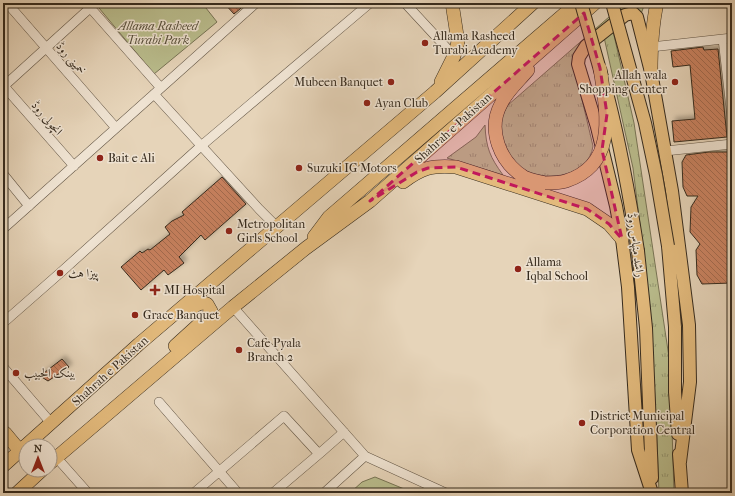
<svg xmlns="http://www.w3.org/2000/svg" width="735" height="496" font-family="'IM FELL French Canon',Amiri,serif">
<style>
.grass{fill:url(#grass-tufts);stroke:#777354}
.green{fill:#b9bc8c;stroke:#777354}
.building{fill:url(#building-back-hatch);stroke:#352a1d;filter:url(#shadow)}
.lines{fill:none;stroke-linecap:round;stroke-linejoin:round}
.minor-casing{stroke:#615444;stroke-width:10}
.major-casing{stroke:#352a1d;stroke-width:14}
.highway-casing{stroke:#352a1d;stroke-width:14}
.minor{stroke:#efe3d2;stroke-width:9}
.major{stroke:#e3ba7c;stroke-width:12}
.highway{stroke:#e3ba7c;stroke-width:13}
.major-bridge-casing{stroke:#352a1d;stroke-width:14;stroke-linecap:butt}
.highway-bridge-casing{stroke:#352a1d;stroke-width:14;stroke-linecap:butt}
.major-bridge{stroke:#e3ba7c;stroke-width:12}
.highway-bridge{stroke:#e3ba7c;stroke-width:13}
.marked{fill:#c2185b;fill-opacity:0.2;stroke:#c2185b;stroke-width:3;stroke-dasharray:8 5;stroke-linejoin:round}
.poi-dot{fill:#8f2418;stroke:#efe3d2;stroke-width:1.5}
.labels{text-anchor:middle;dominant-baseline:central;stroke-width:3;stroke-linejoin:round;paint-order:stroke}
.park-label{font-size:12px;font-style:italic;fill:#564e39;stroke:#efe3d2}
.poi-label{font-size:12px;fill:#352a1d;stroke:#efe3d2;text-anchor:start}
.street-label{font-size:12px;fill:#352a1d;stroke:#efe3d2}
</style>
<defs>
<pattern id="grass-tufts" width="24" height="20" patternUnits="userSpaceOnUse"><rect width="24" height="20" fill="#b9bc8c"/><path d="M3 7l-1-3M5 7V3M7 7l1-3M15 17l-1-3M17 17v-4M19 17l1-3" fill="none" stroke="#979972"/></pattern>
<pattern id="building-back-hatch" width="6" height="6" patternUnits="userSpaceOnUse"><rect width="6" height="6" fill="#c8815f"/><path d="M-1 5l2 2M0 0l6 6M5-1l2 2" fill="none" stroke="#a36a4e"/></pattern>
<filter id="shadow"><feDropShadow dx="3.5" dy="-3.5" stdDeviation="2" flood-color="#0004"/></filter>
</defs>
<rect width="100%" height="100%" fill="#e6d4b9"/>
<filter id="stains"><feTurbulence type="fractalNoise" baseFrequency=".005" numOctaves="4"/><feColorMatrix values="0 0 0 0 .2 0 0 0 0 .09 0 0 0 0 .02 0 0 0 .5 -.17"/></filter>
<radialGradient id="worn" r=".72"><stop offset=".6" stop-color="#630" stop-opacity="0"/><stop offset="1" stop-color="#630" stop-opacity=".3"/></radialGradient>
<path class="grass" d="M625,3H645L641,14L636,6L630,4L580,47L579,87L593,146C589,176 549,182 526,171C512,164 500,143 500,128C500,120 504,112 508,105Z
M613,31L634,123L670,364L674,493H659L656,417L649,298L633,168L604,37Z
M485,125C486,148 490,157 503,175L447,158L476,137Z"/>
<path class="green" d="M106,3H202L217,22L154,74L99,8Z
M375,477L414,493H350L362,482Z"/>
<path class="building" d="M224,3H247L234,14Z
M703,47L704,50L718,49L727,137L674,142L672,121L695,119L690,65L673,67L671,51Z
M709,152H732V283L702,284L697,275L696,250L700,244L690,232L691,207L698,196H687L683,187L682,162L686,155Z
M222,177L246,204L205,240L201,235L179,257L184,263L168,275L164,270L141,290L121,267L140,251L142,253L148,249L150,250L170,234L165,227L172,221L184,215L182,212Z
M62,359L69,367L48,381L40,376Z"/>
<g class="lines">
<g class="minor-casing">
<path id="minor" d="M7,3L116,128
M86,3L161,88
M405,3L454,56
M732,38L723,39L732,117
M651,47L723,39
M3,85L74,166
M3,87L90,8
M154,94L259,209L277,227
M665,151L732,144
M3,174L29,206
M3,229L256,3
M233,307L365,456L446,493
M3,323L60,273L201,146L370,3
M3,367L52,424
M159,402L238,493
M56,457L88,493
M194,493L284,416L319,454L344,432
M273,493L319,454
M324,493L365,456"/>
</g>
<g class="major-casing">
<path id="major" d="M668,246L675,327V392L678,434
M638,251L646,328L652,478
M679,454L682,493
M652,493L638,450L628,287L622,239L616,206L597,127L578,64L579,57L586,46L625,15L633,13L637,17L651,72L672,191L689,325L690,382L680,462"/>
</g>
<g class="highway-casing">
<path id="highway" d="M528,70C519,81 507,91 501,104C487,130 500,162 524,177C530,180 538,181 545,183
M651,72C651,49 652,26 657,3
M441,82L454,56L458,42L452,3
M403,182C422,168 431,165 456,167L587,209L609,224L622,239
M314,237L329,217L577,3
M175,346L208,316L211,311L207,304C199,301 195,306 189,311
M5,433L20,451
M50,463L233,307L306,248L370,201L595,3
M3,466L139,344L435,92L533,3
M17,493L42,470"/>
</g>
<use href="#minor" class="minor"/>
<use href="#major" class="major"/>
<use href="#highway" class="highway"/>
<g class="major-bridge-casing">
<path id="major-bridge" d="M581,3L602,77
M612,3L645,123L656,175L668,246
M608,97C621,148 630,199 638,251"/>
</g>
<g class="highway-bridge-casing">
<path id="highway-bridge" d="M545,183C552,183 560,183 566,181C619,164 606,110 600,68"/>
</g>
<use href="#major-bridge" class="major-bridge"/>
<use href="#highway-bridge" class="highway-bridge"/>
</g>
<path class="marked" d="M584,13L600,68L607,114L602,150L622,239L609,224L587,209L456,167L428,168L417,172L370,201Z"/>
<g class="poi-dot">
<circle cx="425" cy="43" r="4"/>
<circle cx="391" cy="82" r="4"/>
<circle cx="675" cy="82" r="4"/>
<circle cx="367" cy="103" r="4"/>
<circle cx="100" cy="158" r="4"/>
<circle cx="299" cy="168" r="4"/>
<circle cx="229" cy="231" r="4"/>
<circle cx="518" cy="269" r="4"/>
<circle cx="60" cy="273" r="4"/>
<path d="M153 284h4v4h4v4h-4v4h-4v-4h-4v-4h4z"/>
<circle cx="135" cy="315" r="4"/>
<circle cx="239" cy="350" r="4"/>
<circle cx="16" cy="373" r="4"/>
<circle cx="582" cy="423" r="4"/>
</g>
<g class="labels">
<g class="park-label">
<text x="158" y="26">Allama Rasheed<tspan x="158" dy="14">Turabi Park</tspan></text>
</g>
<g class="poi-label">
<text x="433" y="36">Allama Rasheed<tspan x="433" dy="14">Turabi Academy</tspan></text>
<text x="667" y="75" text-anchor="end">Allah wala<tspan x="667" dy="14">Shopping Center</tspan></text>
<text x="383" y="82" text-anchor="end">Mubeen Banquet</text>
<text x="375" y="103">Ayan Club</text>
<text x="108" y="158">Bait e Ali</text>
<text x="307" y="168">Suzuki IG Motors</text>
<text x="237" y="224">Metropolitan<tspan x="237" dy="14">Girls School</tspan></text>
<text x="526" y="262">Allama<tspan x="526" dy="14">Iqbal School</tspan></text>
<text x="68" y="273">پیزا ہٹ</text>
<text x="164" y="290">MI Hospital</text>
<text x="143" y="315">Grace Banquet</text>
<text x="247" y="343">Cafe Pyala<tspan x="247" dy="14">Branch 2</tspan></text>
<text x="24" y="373">بينک الحبيب</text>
<text x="590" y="416">District Municipal<tspan x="590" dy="14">Corporation Central</tspan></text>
</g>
<g class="street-label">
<text transform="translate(71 58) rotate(49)">خمینی روڈ</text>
<text transform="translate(47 118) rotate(49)">انچولی روڈ</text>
<text transform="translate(453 128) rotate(-42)">Shahrah-e-Pakistan</text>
<text transform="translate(636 245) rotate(82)">راشد منہاس روڈ</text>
<text transform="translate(110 371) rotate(-42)">Shahrah e Pakistan</text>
</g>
</g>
<rect width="735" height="496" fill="none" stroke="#e6d4b9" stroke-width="16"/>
<rect x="4" y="4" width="727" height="488" fill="none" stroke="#352a1d" stroke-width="2"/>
<rect x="8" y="8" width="719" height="480" fill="none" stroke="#352a1d"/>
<g transform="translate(38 458)"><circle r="19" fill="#efe3d2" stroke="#a5998a"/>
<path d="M0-3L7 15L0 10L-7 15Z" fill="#8f2418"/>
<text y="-6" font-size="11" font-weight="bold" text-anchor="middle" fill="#352a1d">N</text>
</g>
<rect width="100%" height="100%" filter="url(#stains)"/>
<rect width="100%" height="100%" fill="url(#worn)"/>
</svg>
